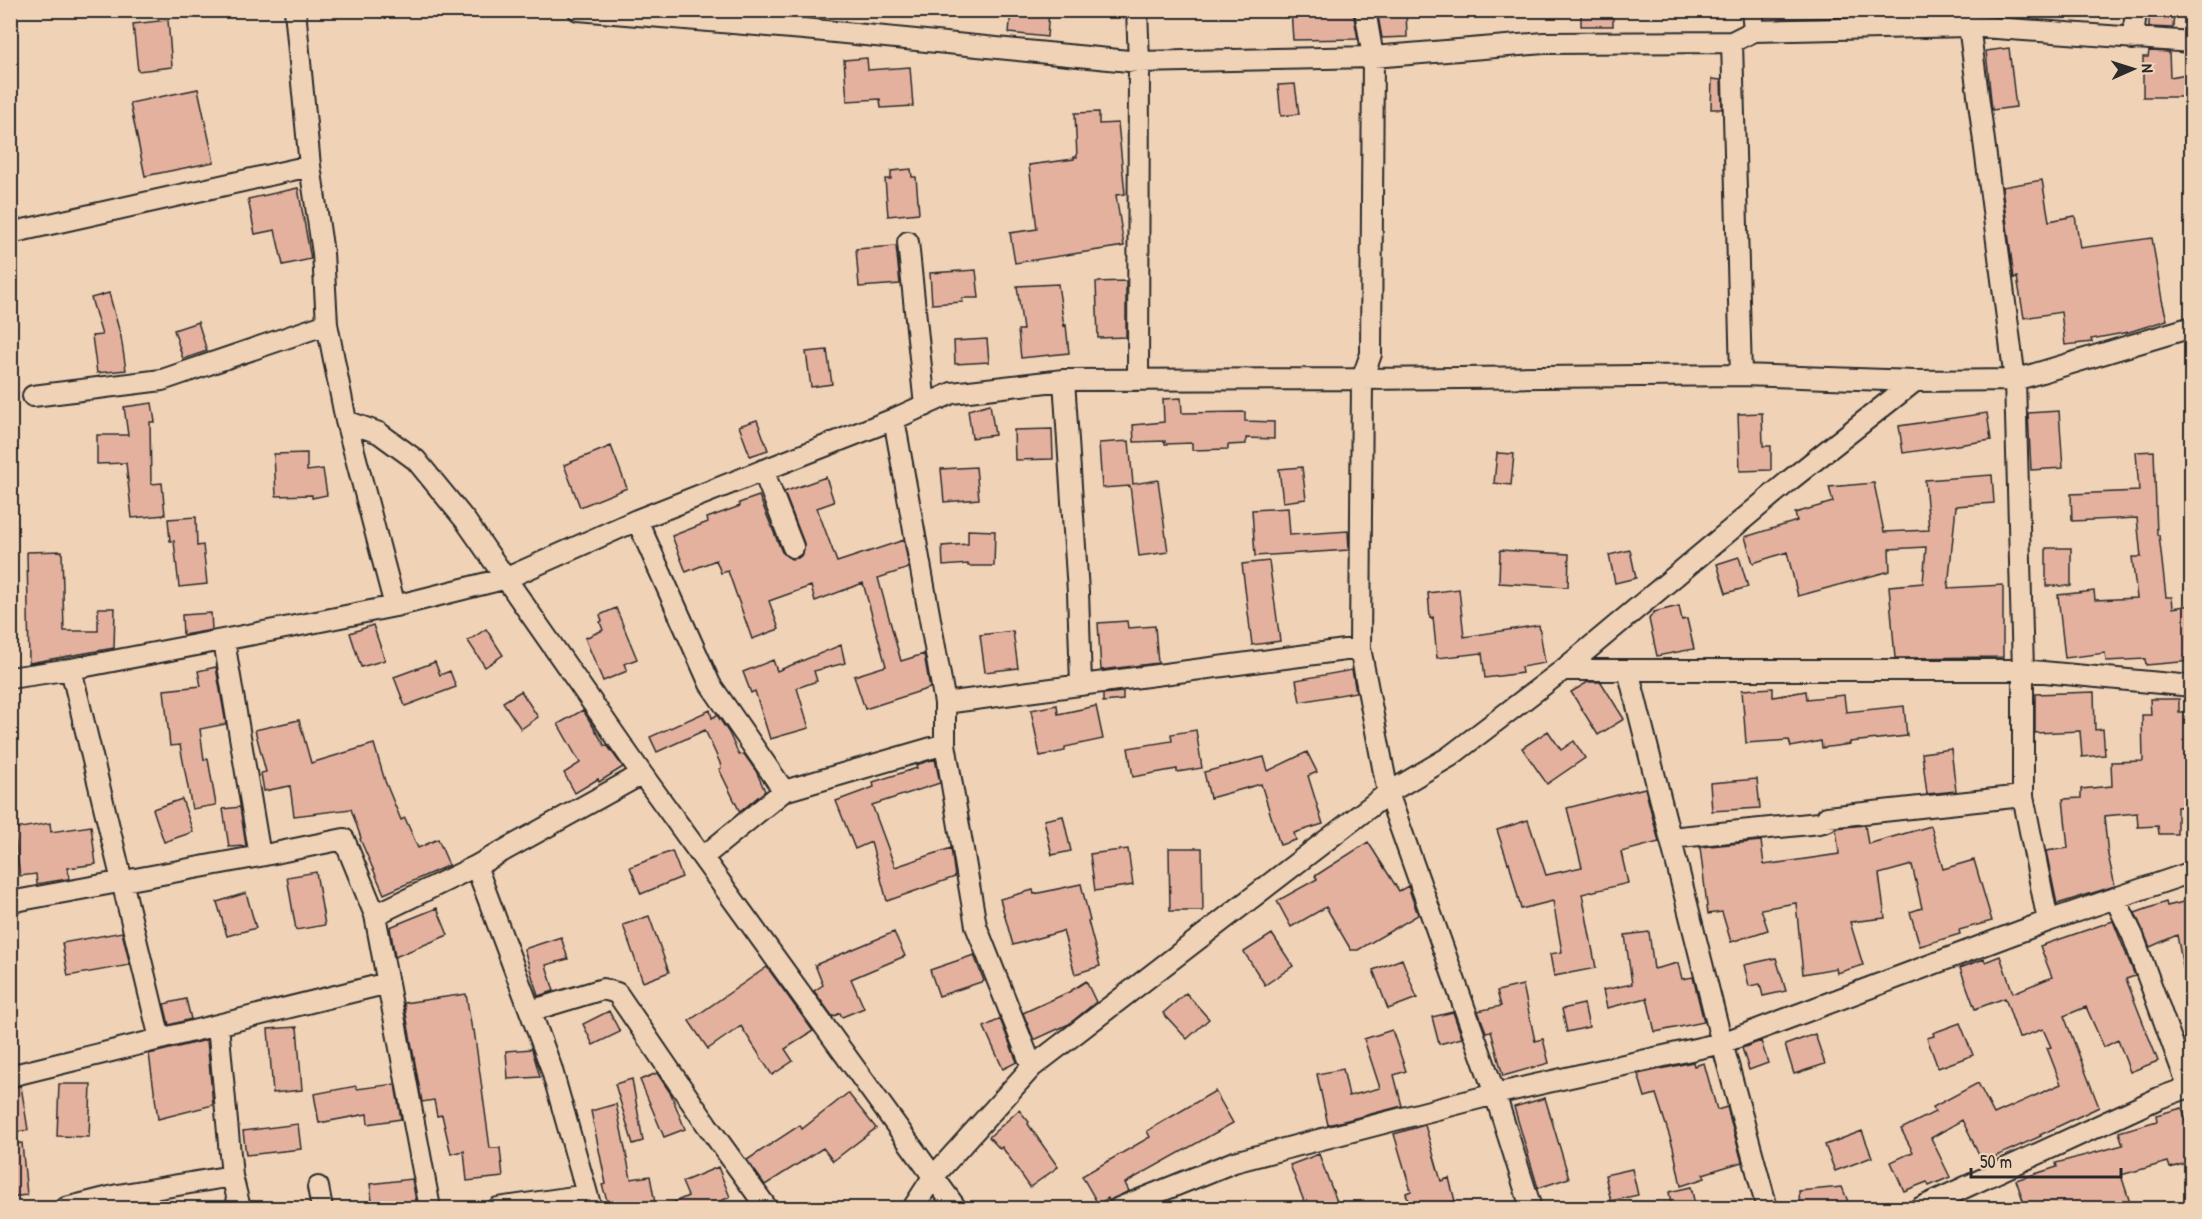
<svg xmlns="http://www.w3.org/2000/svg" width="2202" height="1219" font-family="'Patrick Hand',sans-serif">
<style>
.building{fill:#e4b19f;stroke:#2b2b2b;stroke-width:1.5}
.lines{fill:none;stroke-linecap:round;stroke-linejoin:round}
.minor-casing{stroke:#2b2b2b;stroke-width:24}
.minor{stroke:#f0d3b7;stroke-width:20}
</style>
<rect width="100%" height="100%" fill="#f0d3b7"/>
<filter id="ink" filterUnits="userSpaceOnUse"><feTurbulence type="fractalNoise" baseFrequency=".0167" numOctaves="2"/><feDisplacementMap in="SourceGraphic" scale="12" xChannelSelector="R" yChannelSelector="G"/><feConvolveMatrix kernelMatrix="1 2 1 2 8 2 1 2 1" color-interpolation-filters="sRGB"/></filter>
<g filter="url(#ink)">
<path class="building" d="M1011,10H1049L1047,37L1009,33Z
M1291,10H1325L1326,14L1353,12L1358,39L1293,40Z
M1406,10L1407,37L1382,38L1377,11Z
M1581,10H1613V26H1581Z
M2149,10H2174L2173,28L2149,27Z
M168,20L172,67L138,71L133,24Z
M2009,48L2016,107L1992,110L1986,51Z
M2149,51L2169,52L2170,77L2192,73V97H2143V57H2148Z
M867,58L868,70L910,67L913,106L881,108L880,99L847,101L844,60Z
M1712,79L1721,80L1722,109H1711Z
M1295,84L1299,114L1281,116L1278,85Z
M198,89L214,162L145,176L130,103Z
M1099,112V124L1118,123L1125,194L1116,195L1124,246L1015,263L1010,233L1037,229L1029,165L1074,159V157H1077L1075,113Z
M911,169L912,177H916L919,213L888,216L885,179H891V171Z
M2042,180L2049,221L2075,216L2080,248L2152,238L2162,300L2167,320L2129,332L2091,339L2092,342L2065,345L2061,312L2024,318L2017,277L2014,278L2002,187Z
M298,188L311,259L283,265L275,230L255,234L248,199Z
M896,246L900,284L859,287L856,249Z
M976,270L979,298H962L963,302L932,304L930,273Z
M1126,281V337L1098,338L1096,282Z
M1058,284L1064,326L1066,325L1069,353L1021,358L1018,330H1023L1017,286Z
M109,293L121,337L126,370L97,373L92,336L102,335L91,298Z
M198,322L207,351L183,359L174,330Z
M987,339L989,362L955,364L954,341Z
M827,350L832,384L811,387L806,352Z
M1181,398L1182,413L1245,412V421L1274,422V439L1246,438V444L1228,445V449L1192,450V443L1165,444V441L1134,442L1133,425L1164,422L1163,399Z
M152,403L155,422H150L151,484L162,483L165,515L132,518L126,463L97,464V435H128L124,407Z
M990,404L995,435L972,438L968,410Z
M2059,411L2063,468L2031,470L2028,413Z
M1762,413L1763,446H1771V470L1740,471L1738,414Z
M1987,413L1991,440L1903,453L1899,426Z
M757,420L768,450L750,456L739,426Z
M1052,429L1053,459L1015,460L1014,430Z
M1129,441L1133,484L1158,480L1168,552L1139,556L1130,486L1102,488L1099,443Z
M611,446L627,488L580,507L564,465Z
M2154,451L2157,535H2159L2166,597H2172L2173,608L2192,605V661L2146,665L2145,659L2106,661L2105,653L2065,658L2058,595L2094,591L2095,600L2137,598L2132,557H2141L2137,518L2072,521L2071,494L2139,491L2136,452Z
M307,453V471L323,469L327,495L312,498V495L276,496L274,454Z
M1497,453L1514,454L1511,485L1494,483Z
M976,467L979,499L944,502L941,469Z
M1302,467L1306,499L1283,502L1279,469Z
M1992,475L1994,503L1956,506L1948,588L2003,585V657L1895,658L1889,586L1923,583L1926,547L1889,549L1890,571L1798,596L1787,552L1753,563L1745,537L1797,521L1795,513L1833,502L1829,487L1874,483L1884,532L1929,530L1925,480Z
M826,477L834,502L817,508L837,562L904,540L909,568L878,578L901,661L924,654L930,688L865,709L854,676L886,666L863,583L815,601L811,586L769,601L779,629L752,639L728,571L721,573L716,560L686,572L672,536L708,522L707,518L740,506L739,503L759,496L782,552L791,559L798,558L803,554L804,543L784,492Z
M1288,508L1290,535L1348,531L1349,550L1255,556L1252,510Z
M196,517L197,546L203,545L207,584L179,587L174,541H170L168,519Z
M968,530L995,531L994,566H968V564L943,566L942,546L968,544Z
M2046,548H2071V586H2046Z
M1500,550L1569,554L1568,587L1499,583Z
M1630,550L1636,578L1615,583L1609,555Z
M62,551L64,631H98V608H115L114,648L29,663L27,552Z
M1739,557L1748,587L1726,593L1717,564Z
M1269,561L1280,641L1252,645L1242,564Z
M1459,589L1464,637L1539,625L1545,663L1521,667L1522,673L1485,678L1482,653L1437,658L1433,617L1430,618L1428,593Z
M1679,606L1682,620L1687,619L1694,649L1657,656L1649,619L1654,612Z
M616,608L637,659L624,664L627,671L603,681L585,638L603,630L600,622L602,621L600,615Z
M211,613L212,630L183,635L182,615Z
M1127,621L1128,628L1155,626L1158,663L1101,670L1098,623Z
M373,625L385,660L361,667L350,633Z
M486,629L503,655L485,667L468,641Z
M1013,631L1018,668L985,672L980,635Z
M841,645L845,663L814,671L817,681L797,688L809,728L770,739L755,691L751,693L743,672L773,660L777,671Z
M435,662L440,675L450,671L456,687L405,706L394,677Z
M216,667L226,724L200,729L204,760L208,759L216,805L192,809L180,745L170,746L164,690L201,686L198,671Z
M1352,670L1356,692L1300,702L1296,680Z
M1588,682H1601L1624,719L1598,735L1571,692Z
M1773,688V697L1806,691L1807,699L1844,695L1846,712L1904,706L1907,736L1850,742V744L1822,748L1821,741L1791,747L1789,740L1746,743L1742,690Z
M521,691L538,717L521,729L503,702Z
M1123,692V700L1103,702V694Z
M2094,692L2095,730L2103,729L2105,755L2082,757L2080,731L2035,733V694Z
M2150,699H2179V712H2192V806L2177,807V834H2159L2158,826L2138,827L2137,813L2104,816L2108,855L2115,886L2057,904L2046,851L2068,848L2063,799L2081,798V789L2112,786L2111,762L2143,761L2142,715H2151Z
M1057,705L1058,714L1096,706L1103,739L1065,747V751L1040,756L1031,710Z
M583,710L605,746L607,745L623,767L599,782L598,779L575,793L564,773L580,763L558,724Z
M710,710L712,718L717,715L729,733L739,755L744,754L756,771L765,791L740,812L719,769L721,768L720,763L705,730L657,752L650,737Z
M299,720L311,763L374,744L385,781L401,820L405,818L418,848L438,839L449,865L384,894L360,839L361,838L351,809L294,816L290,786L264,791L261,773L266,772L255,730Z
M1196,730L1202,768L1177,772V769L1133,777L1128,748L1172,741L1171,734Z
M1548,731L1561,750L1574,741L1585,758L1547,784L1522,748Z
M1951,749L1956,791L1927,794L1922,753Z
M1307,752L1317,772L1308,776L1323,824L1294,833L1296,840L1280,845L1261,784L1210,798L1204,772L1264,757L1268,771Z
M935,759L940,783L872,805L895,867L951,848L955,877L887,901L871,842L855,849L836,801L874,787L873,782L917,768L916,765Z
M1757,779L1760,808L1712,811L1710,783Z
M1645,788L1659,842L1621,852L1628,883L1582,894L1596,968L1554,976L1550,954L1562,952L1553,901L1521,909L1509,862L1508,863L1497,830L1528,820L1546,875L1582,867L1567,808Z
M182,799L193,832L164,842L153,809Z
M240,807L246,846L229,847L223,809Z
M1063,816L1071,851L1052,855L1044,820Z
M50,823L51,832L91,826L96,864L68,868L69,879H67L37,884L36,874L20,876L14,829Z
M1865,825L1868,844L1931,826L1943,869L1974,860L1992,921L1959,930L1960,934L1920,946L1910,912L1922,908L1912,865L1879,874L1885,918L1850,922L1863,965L1837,973L1836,968L1803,974L1796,903L1761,909L1768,930L1731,942L1722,912L1708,914L1700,847L1761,841L1764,865L1839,854L1836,828Z
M1368,842L1399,891L1408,886L1418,915L1358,950H1351L1326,907L1291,927L1277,901L1317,879L1315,876Z
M1169,848H1202L1203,911H1170Z
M1128,849L1133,885L1095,891L1090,854Z
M672,851L682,877L641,894L630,867Z
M316,872L325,925L296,930L287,877Z
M1081,884L1090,921H1088L1100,966L1075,974L1063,931L1013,945L1000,899L1033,890L1034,894Z
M246,893L256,928L227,936L217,902Z
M2192,900V971L2184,972L2177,935L2150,947L2135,913L2166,902L2167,906Z
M437,908L448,935L395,957L390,927Z
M649,916L669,972L643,982L623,925Z
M2113,921L2135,976L2126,979L2158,1061L2130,1072L2118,1040L2104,1047L2086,1007L2064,1016L2099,1107L2040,1135L2041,1136L1983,1162L1962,1120L1931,1138L1950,1177L1929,1186L1927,1182L1904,1191L1891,1162L1913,1152L1901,1129L1935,1112L1933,1107L1978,1083L1994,1114L2061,1084L2047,1048L2051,1047L2043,1029L2019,1038L2005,998L1975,1009L1960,968L1984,959L1985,962L2000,956L2013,993L2052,977L2040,946Z
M122,932L130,965L68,976L62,943Z
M894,932L905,956L851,979L864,1008L842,1017L840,1013L833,1017L814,991L823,985L815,965Z
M1649,932L1654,969L1678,963L1682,979L1693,977L1704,1022L1655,1032L1647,998L1607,1008L1603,990L1632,984L1625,935Z
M1272,934L1293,966L1265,985L1244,952Z
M561,937L568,959L546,965L554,991L538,996L524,949Z
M974,955L984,981L939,996L930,970Z
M1776,958L1786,991L1763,996L1760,984L1749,986L1744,965Z
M1402,959L1417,998L1388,1009L1373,970Z
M767,967L813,1031L785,1049L793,1061L772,1075L741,1026L708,1049L689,1021Z
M1086,981L1096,1002L1069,1024L1034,1040L1023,1013L1069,992Z
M1523,985L1535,1041L1543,1039L1549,1063L1503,1076L1491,1031L1486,1032L1478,1011L1501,1006L1497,991Z
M1186,993L1209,1019L1187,1039L1163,1013Z
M466,994L472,1030H474L490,1148H500L503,1177L467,1181L464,1151L451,1154L442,1115L437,1116L434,1100L422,1102L404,1003Z
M186,999L191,1019L169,1025L164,1004Z
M1584,1004L1589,1027L1567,1032L1562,1009Z
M609,1011L620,1032L593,1045L583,1024Z
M1453,1012L1462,1038L1439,1044L1432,1017Z
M1000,1019L1017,1062L1003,1069L984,1027Z
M1960,1023L1973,1055L1938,1068L1927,1038L1934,1036L1933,1033Z
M297,1027L302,1090L273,1093L268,1029Z
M1392,1030L1406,1071L1394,1075L1402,1106L1328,1125L1317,1074L1343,1069L1349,1096L1380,1088L1364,1039Z
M1815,1034L1825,1064L1794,1074L1785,1045Z
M207,1040L213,1105L158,1119L149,1054Z
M1761,1041L1768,1063L1749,1070L1742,1048Z
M532,1049L540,1077L508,1079L506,1051Z
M1693,1062L1694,1066L1704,1063L1717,1110L1727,1107L1742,1162L1703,1174L1705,1178L1681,1186L1673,1147L1656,1094L1645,1097L1638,1074Z
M657,1073L671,1094L685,1129L664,1137L640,1080Z
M632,1079L643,1141L633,1144L615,1084Z
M59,1084H91L89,1137L57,1136Z
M395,1084L401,1119L368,1124L367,1114L319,1123L314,1094L356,1086L357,1089Z
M21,1086L28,1130L10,1133V1088Z
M1215,1091L1233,1123L1125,1183L1129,1191L1109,1201L1108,1198L1098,1204L1082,1176L1150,1137L1147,1131Z
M848,1093L876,1128L833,1161L823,1148L765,1185L747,1160L800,1125L802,1129Z
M1545,1098L1569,1178L1538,1188L1514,1107Z
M616,1104L631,1179L650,1176L655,1203L626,1209H610L602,1185L606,1184L591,1111Z
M2182,1108L2192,1142V1161L2170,1168L2168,1162L2121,1175L2132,1209H2026L2016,1180L2057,1167L2056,1163L2123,1145L2119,1132L2157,1121L2156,1115Z
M1019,1110L1029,1122L1028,1124L1058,1167L1030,1187L1002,1147L1000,1149L989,1137Z
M298,1124L301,1149L246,1155L243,1131Z
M1425,1125L1441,1181L1449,1178L1455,1201L1428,1209H1410L1406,1193L1411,1191L1394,1134Z
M1862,1131L1872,1157L1835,1171L1825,1145Z
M22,1143L27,1195L10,1197V1144Z
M1319,1154L1325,1171L1340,1209H1307L1290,1165Z
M718,1167L730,1197L702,1209H659L688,1196L682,1182Z
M1632,1169L1638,1195L1611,1201L1605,1175Z
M412,1179L417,1206L373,1209L370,1184Z
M1691,1187L1696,1209H1672L1669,1192Z
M1842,1187L1851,1209H1800L1799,1191Z"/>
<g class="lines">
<g class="minor-casing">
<path id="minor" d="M295,10L310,166L323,253L327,324L346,421L395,606
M578,10L804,29L1139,62L1373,57L1544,43L1732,42L1754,31L1968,26L2192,42
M1137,10L1139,62L1138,380
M1365,10L1373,57L1371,354L1362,379L1360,648L1388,793L1495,1094L1531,1208
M1752,10L1754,31
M1967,10L2015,380L2192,327
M2133,39L2136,10
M1732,42L1741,375
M10,233L310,166
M908,242L925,406
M1064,380L1078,592L1081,684
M33,396L162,380L327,324
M894,419L945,703V744L976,926L1032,1067
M346,421L379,433L416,460L465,520L642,774L956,1208
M763,470L793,547
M637,520L710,684L784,791
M224,641L260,856
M71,669L160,1039
M1563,670H2023L2192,686
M1628,670L1722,1043L1767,1208
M10,678L71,669L316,622L395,606L507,578L637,520L894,419L952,393L1064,380L1362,379L1741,375L1915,381L2015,380L2023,670V796L2048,921
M945,703L1360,648
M1670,838L1819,823L1827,821V817L2023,796
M703,857L784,791L945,744
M476,866L551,1067L591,1208
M2115,898L2133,936L2188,1086
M10,902L260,856L344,839L375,915L430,1208
M375,915L476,866L642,774
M530,1011L603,989L617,993L707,1125L767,1208
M10,1076L388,983
M232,1176L240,1208
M318,1187L322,1208
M66,1208L118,1195L232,1176L218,1025
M498,1208L587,1195
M913,1208L933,1177L1032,1067L1388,793L1449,757L1563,670L1790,480L1915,381
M1119,1208L1234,1162L1495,1094L1722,1043L2048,921L2192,872
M1920,1208L2159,1098L2192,1086"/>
</g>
<use href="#minor" class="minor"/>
</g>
</g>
<rect width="2202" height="1219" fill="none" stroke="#f0d3b7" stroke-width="36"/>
<rect x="18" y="18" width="2166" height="1183" fill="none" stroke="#2b2b2b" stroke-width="2" filter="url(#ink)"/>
<g transform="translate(2133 69) rotate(87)" stroke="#f0d3b7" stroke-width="4.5" paint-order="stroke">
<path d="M0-4.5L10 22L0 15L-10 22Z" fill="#2b2b2b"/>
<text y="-9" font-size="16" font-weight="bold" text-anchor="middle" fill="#2b2b2b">N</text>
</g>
<path d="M1971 1168v9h150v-9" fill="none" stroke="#2b2b2b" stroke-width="3"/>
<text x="1980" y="1168" font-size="18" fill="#2b2b2b" stroke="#f0d3b7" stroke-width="4.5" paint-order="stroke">50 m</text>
</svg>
